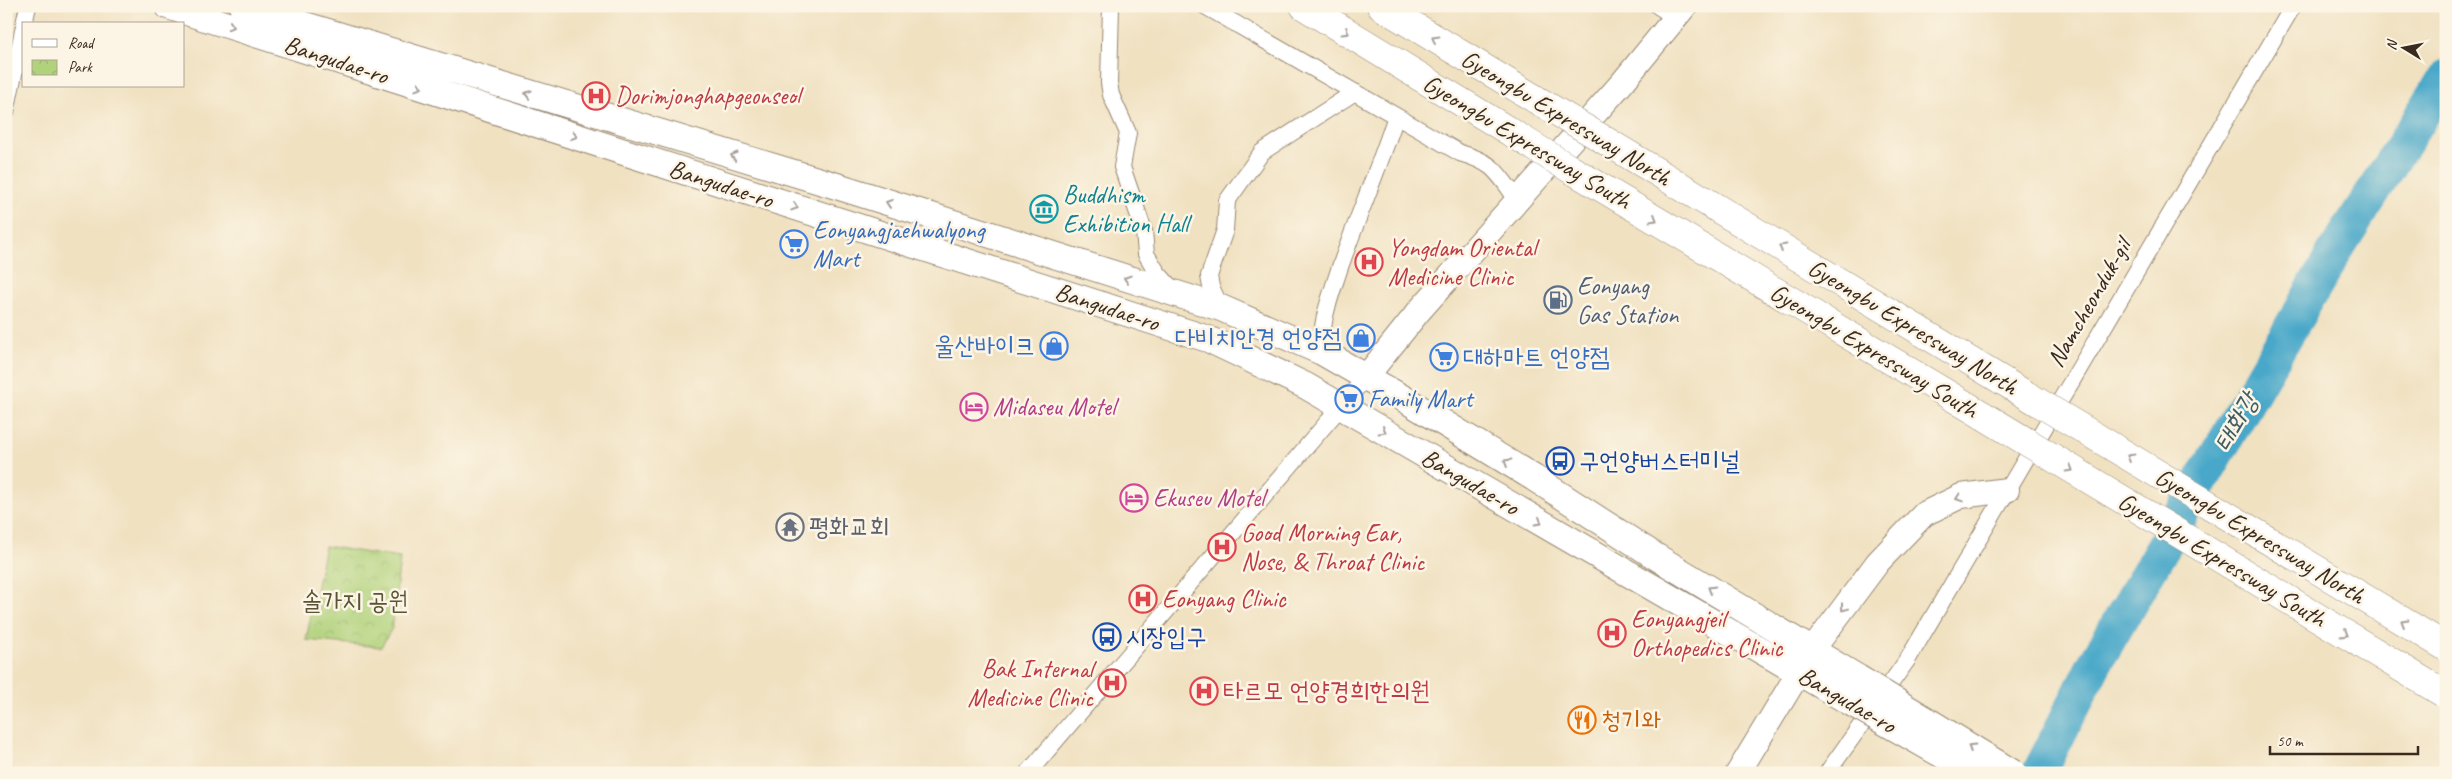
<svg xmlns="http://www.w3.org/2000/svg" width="2452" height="779" font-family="Caveat,'Poor Story',sans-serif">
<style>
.park{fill:url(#park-crowns);stroke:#767e4c}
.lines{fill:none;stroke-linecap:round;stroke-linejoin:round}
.river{stroke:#4aa8c9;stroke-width:35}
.street-casing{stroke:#968670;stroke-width:18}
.secondary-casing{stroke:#968670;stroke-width:26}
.primary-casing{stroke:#968670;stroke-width:28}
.highway-casing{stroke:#968670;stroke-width:29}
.street{stroke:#fff;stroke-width:16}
.secondary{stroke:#fff;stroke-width:24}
.primary{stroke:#fff;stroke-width:26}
.highway{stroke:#fff;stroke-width:28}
.primary-bridge-casing{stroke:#968670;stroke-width:28;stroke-linecap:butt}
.highway-bridge-casing{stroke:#968670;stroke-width:29;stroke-linecap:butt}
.primary-bridge{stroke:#fff;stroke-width:26}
.highway-bridge{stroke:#fff;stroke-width:28}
.oneway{stroke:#a79f9a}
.labels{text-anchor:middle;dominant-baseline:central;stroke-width:5;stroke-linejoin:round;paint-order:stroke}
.street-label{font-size:25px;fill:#3b2a1e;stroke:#fcf5e5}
.health-label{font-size:25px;fill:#be3a42;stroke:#fcf5e5;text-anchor:start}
.culture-label{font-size:25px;fill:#0d838f;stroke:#fcf5e5;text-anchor:start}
.shop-label{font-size:25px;fill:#366cbe;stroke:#fcf5e5;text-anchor:start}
.service-label{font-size:25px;fill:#4e5e75;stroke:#fcf5e5;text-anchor:start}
.hotel-label{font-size:25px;fill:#b23c85;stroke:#fcf5e5;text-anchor:start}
.transit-label{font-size:25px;fill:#164399;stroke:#fcf5e5;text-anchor:start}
.worship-label{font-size:25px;fill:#5b616d;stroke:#fcf5e5;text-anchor:start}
.park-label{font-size:25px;fill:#585435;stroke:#fcf5e5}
.food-label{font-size:25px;fill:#c56008;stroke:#fcf5e5;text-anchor:start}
.water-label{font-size:26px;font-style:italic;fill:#415c62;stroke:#fcf5e5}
</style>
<defs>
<pattern id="park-crowns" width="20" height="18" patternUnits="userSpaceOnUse" patternTransform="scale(1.25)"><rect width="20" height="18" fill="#b0d27a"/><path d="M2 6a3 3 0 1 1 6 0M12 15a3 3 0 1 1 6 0" fill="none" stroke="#98b469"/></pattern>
</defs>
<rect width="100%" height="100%" fill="#fcf5e5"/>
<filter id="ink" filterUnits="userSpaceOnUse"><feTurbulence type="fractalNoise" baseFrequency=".02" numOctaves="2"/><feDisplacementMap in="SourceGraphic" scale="10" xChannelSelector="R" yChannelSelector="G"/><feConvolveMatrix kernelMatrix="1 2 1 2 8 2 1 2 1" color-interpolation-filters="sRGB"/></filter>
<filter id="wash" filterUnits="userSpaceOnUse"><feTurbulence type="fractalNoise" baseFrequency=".0096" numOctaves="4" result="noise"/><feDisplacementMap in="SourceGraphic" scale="20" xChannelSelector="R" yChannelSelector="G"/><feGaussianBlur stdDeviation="1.12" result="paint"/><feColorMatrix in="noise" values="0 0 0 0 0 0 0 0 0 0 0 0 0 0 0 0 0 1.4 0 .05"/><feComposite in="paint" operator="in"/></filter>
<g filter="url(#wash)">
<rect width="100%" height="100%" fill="#f0e1c1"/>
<path class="park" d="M325,546L400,558L392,628L381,647L306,640Z"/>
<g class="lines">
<path class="river" d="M2039,773L2094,665L2334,253L2446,77"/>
</g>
</g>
<g filter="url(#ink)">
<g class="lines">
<g class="street-casing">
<path id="street" d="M1111,6L1109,83L1111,95L1128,133L1122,167L1144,231L1146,254L1157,272L1173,290
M1205,6L1460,153C1495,163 1497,172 1518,201
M1658,6L1675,17
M24,24L28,6
M6,112L24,26
M1221,308L1211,287L1209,276L1225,230L1227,201L1262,152L1355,92
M1322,352C1320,322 1330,298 1339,270C1357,218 1379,168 1396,116
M1028,773L1366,377
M1827,773L1908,659L2293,6"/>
</g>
<g class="secondary-casing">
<path id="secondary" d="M1366,377L1419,311L1622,83L1685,6
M1738,773L1813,649L1878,562L1924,514L1961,496L2007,490"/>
</g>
<g class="primary-casing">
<path id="primary" d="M168,6L1208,339L1306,386L1848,701
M242,6L840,187L1221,308L1322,352L1406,400L1534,478L1655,556L1858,678"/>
</g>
<g class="highway-casing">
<path id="highway" d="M1304,6L1512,133
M1381,6L1537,100
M1596,135L2003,381
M1567,167L1984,416"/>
</g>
<use href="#street" class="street"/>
<use href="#secondary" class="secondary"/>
<use href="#primary" class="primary"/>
<use href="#highway" class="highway"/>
<g class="primary-bridge-casing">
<path id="primary-bridge" d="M1858,678L2013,773
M1848,701L1974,773"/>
</g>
<g class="highway-bridge-casing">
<path id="highway-bridge" d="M1537,100L1596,135
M1512,133L1567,167
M2003,381L2446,647
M1984,416L2443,693"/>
</g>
<use href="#primary-bridge" class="primary-bridge"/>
<use href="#highway-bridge" class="highway-bridge"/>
</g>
<defs><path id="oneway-chevron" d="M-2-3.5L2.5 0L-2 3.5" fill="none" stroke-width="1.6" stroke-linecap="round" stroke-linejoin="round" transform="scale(1.25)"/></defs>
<g class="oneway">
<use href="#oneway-chevron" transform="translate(231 26) rotate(18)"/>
<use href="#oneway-chevron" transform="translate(1346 32) rotate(32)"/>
<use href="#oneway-chevron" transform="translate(1435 39) rotate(-149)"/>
<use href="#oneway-chevron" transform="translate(419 87) rotate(18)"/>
<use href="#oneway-chevron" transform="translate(528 94) rotate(-163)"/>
<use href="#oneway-chevron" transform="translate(574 136) rotate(18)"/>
<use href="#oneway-chevron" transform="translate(734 156) rotate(-163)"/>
<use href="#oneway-chevron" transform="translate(889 203) rotate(-162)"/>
<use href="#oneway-chevron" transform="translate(795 207) rotate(18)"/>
<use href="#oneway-chevron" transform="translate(1654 219) rotate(31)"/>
<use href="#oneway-chevron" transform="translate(1782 247) rotate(-149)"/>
<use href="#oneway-chevron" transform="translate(1127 279) rotate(-162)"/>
<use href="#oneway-chevron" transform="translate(1383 431) rotate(30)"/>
<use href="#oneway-chevron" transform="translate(2130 457) rotate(-149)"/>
<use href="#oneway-chevron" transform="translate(1507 462) rotate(-149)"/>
<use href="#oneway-chevron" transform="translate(2070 469) rotate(31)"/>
<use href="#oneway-chevron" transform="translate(1959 498) rotate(161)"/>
<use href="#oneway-chevron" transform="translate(1539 522) rotate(30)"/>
<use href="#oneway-chevron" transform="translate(1711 589) rotate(-150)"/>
<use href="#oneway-chevron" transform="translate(1844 608) rotate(127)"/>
<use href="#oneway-chevron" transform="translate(2404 622) rotate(-149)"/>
<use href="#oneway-chevron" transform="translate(2345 634) rotate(31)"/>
<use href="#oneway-chevron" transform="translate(1971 747) rotate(-148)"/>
</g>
</g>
<defs>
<g id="hospital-ring" transform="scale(1.4375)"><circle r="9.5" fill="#fcf5e5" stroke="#e0444e" stroke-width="1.5"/><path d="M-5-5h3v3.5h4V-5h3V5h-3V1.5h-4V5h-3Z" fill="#e0444e"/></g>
<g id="museum-ring" transform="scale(1.4375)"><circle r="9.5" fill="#fcf5e5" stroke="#0f9aa8" stroke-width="1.5"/><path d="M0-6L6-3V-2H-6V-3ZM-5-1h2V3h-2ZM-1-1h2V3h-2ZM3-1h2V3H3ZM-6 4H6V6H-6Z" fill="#0f9aa8"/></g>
<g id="supermarket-ring" transform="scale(1.4375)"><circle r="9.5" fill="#fcf5e5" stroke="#3f7fe0" stroke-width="1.5"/><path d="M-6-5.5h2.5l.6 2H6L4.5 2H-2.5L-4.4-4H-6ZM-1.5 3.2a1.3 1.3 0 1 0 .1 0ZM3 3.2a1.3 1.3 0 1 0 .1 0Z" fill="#3f7fe0"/></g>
<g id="fuel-ring" transform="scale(1.4375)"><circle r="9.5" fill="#fcf5e5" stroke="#5c6f8a" stroke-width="1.5"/><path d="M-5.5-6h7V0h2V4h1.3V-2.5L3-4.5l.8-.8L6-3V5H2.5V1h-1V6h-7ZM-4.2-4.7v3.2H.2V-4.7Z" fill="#5c6f8a"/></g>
<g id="shop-ring" transform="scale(1.4375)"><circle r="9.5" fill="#fcf5e5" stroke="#3f7fe0" stroke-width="1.5"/><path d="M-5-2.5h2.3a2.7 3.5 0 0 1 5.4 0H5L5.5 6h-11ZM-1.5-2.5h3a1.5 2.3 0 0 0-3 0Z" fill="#3f7fe0"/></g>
<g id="hotel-ring" transform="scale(1.4375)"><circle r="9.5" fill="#fcf5e5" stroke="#d1479c" stroke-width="1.5"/><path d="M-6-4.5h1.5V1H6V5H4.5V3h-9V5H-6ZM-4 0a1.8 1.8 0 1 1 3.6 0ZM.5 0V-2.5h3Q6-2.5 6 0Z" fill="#d1479c"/></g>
<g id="bus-ring" transform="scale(1.4375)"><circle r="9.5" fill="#fcf5e5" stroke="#1a4fb4" stroke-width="1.5"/><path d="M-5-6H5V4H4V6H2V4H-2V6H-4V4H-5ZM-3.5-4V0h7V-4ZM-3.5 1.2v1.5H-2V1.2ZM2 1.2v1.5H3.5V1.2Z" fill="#1a4fb4"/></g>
<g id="temple-ring" transform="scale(1.4375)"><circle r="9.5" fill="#fcf5e5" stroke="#6b7280" stroke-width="1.5"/><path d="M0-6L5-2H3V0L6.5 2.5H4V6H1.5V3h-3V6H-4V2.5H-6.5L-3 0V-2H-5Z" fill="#6b7280"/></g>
<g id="restaurant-ring" transform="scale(1.4375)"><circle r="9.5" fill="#fcf5e5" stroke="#e8710a" stroke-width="1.5"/><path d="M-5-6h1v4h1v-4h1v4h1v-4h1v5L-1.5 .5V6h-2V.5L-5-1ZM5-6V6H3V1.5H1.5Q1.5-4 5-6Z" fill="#e8710a"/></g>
</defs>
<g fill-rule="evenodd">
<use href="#hospital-ring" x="596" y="96"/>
<use href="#museum-ring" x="1044" y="209"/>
<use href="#supermarket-ring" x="794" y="244"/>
<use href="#hospital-ring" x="1369" y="262"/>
<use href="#fuel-ring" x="1558" y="300"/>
<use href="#shop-ring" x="1361" y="338"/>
<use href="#shop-ring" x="1054" y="346"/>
<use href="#supermarket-ring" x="1444" y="357"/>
<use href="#supermarket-ring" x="1349" y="399"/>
<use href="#hotel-ring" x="974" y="407"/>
<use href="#bus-ring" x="1560" y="461"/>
<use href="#hotel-ring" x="1134" y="498"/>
<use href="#temple-ring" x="790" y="527"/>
<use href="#hospital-ring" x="1222" y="547"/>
<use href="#hospital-ring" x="1143" y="599"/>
<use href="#hospital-ring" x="1612" y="633"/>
<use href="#bus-ring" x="1107" y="637"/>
<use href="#hospital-ring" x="1112" y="683"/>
<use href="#hospital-ring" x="1204" y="691"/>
<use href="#restaurant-ring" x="1582" y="720"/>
</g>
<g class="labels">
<g class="street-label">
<text transform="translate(336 60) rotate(18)">Bangudae-ro</text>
<text transform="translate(1566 118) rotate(31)">Gyeongbu Expressway North</text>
<text transform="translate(1527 142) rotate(31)">Gyeongbu Expressway South</text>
<text transform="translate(721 184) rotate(18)">Bangudae-ro</text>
<text transform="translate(2089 303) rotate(-60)">Namcheonduk-gil</text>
<text transform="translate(1107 307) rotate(18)">Bangudae-ro</text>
<text transform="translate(1913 327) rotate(31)">Gyeongbu Expressway North</text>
<text transform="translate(1874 351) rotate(31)">Gyeongbu Expressway South</text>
<text transform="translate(1470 482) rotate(30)">Bangudae-ro</text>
<text transform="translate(2260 536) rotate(31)">Gyeongbu Expressway North</text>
<text transform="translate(2222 560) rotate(31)">Gyeongbu Expressway South</text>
<text transform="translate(1847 700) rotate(30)">Bangudae-ro</text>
</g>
<g class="health-label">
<text x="615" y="96">Dorimjonghapgeonseol</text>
<text x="1388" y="248">Yongdam Oriental<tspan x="1388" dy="29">Medicine Clinic</tspan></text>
<text x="1241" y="533">Good Morning Ear,<tspan x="1241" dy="29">Nose, &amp; Throat Clinic</tspan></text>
<text x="1162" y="599">Eonyang Clinic</text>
<text x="1631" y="619">Eonyangjeil<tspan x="1631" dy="29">Orthopedics Clinic</tspan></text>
<text x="1093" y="669" text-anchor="end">Bak Internal<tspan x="1093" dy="29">Medicine Clinic</tspan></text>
<text x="1223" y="691">타르모 언양경희한의원</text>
</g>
<g class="culture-label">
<text x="1063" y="195">Buddhism<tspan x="1063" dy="29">Exhibition Hall</tspan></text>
</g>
<g class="shop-label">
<text x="813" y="230">Eonyangjaehwalyong<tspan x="813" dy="29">Mart</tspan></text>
<text x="1342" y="338" text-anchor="end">다비치안경 언양점</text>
<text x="1035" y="346" text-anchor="end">울산바이크</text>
<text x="1463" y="357">대하마트 언양점</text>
<text x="1368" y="399">Family Mart</text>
</g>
<g class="service-label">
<text x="1577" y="286">Eonyang<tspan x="1577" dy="29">Gas Station</tspan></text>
</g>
<g class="hotel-label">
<text x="993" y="407">Midaseu Motel</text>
<text x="1153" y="498">Ekuseu Motel</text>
</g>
<g class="transit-label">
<text x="1579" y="461">구언양버스터미널</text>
<text x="1126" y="637">시장입구</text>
</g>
<g class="worship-label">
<text x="809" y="527">평화교회</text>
</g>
<g class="park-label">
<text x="355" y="601">솔가지 공원</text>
</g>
<g class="food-label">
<text x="1601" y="720">청기와</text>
</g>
<g class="water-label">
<text transform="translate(2236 422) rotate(-60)">태화강</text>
</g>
</g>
<rect width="2452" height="779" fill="none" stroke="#fcf5e5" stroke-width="25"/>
<rect x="22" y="22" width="162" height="65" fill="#fcf5e5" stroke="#afa495"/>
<rect x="32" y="39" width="25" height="8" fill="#ffffff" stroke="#afa495"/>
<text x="68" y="48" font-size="15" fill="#3b2a1e">Road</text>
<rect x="32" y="60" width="25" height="15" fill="url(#park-crowns)" stroke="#afa495"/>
<text x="68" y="72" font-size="15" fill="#3b2a1e">Park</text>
<g transform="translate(2404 48) rotate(280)" stroke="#fcf5e5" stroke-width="4" paint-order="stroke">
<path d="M0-4L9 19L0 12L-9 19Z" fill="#3b2a1e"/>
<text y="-8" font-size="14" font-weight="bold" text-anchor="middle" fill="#3b2a1e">N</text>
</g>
<path d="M2270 746v8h148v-8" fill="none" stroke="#3b2a1e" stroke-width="2.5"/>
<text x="2277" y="746" font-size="15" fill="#3b2a1e" stroke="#fcf5e5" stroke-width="4" paint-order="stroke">50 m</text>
</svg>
